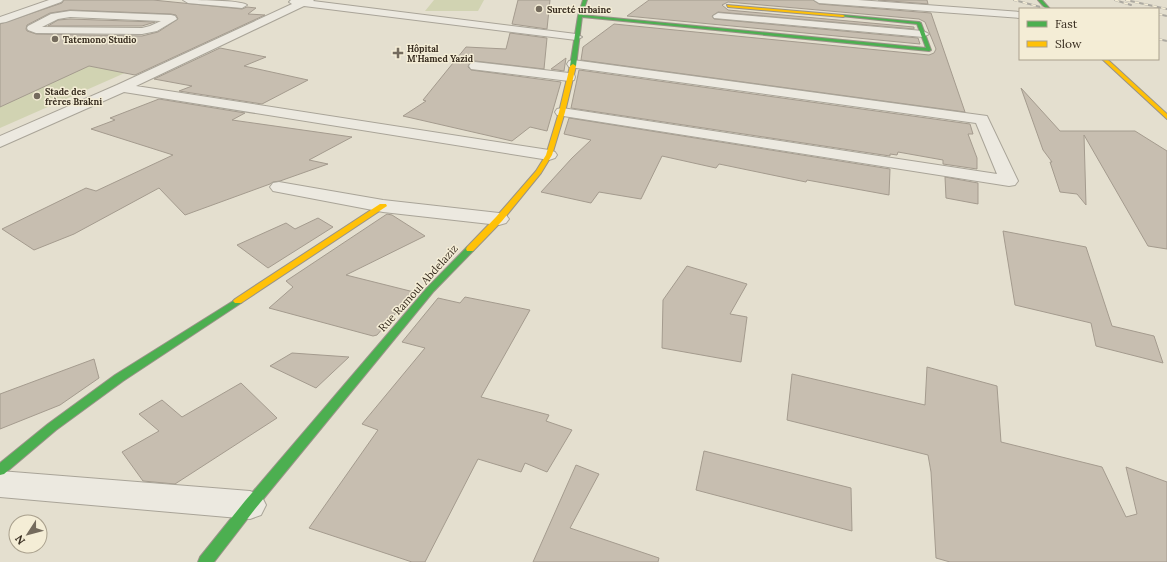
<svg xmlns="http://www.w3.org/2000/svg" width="1167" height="562" font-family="Lora,serif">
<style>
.green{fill:#d1d3b2}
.building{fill:#c7beb0;stroke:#a49b8e;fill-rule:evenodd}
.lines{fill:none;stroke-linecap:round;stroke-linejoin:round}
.street-casing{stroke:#a9a498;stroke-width:2}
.fast-casing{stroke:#999388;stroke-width:2}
.slow-casing{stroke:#999388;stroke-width:2}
.street{fill:#ece9e0;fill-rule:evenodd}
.fast{fill:#4caf50;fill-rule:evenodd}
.slow{fill:#ffc107;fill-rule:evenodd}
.rail-casing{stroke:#aca9a1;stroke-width:2}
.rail{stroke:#f4edd6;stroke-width:1.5;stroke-dasharray:4.5;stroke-linecap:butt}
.poi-dot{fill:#746b5d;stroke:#f4edd6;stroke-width:1.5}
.labels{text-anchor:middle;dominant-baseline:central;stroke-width:3;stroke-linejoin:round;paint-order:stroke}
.far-poi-label{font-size:9px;font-weight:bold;fill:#382d20;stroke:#f4edd6;text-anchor:start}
.street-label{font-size:11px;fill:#382d20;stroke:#f4edd6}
</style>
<rect width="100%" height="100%" fill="#e4dfcf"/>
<path class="green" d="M434,0H484L478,11H425Z
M177,50L0,128V60Z"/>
<path class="building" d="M64,0H153L242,9L247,7L256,8L248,14L265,15L135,75L89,66L0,107V24L62,3ZM70,10L171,14L176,15L178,19L158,32L142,36L36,34L27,31L26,29L27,25L50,13Z
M518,0H550L547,29L512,24Z
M649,0H813L819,4L931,13L965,112L581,60L583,47L614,24L929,55L934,53L936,49L925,22L919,19L728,2L722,5L728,10L914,27V29L718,12L712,16L714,19L918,38L920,44L627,16Z
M878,0H927L928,4Z
M70,19L155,22L142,26H48L58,20Z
M510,33L547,38L544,69L475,61L470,62L468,67L471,70L561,82L547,131L530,127L512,141L403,116L426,101L423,100L466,47L506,49Z
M220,48L266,57L244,66L308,80L262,104L179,91L192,86L154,79Z
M566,58L564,71L551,69Z
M579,70L970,124L973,134H968L977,158V169L943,164V160L898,152L897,155L890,154V156L571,108Z
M1021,88L1060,131H1135L1167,151V249L1148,246L1084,135L1086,205L1077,194L1060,192L1050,162H1052L1043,150Z
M159,99L245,113L232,120L352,137L309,160L328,164L280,181L273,182L270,184L185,215L159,188L74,234L34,250L2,229L86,188L96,191L173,155L91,129L115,120L110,118Z
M569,118L890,169L889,195L807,180L806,182L719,164L716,168L662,156L641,199L599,192L591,203L541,192L572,158L591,140L564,134Z
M945,177L978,183V204L946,198Z
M387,214L392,215L425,236L346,275L414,292L377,335L373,336L269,308L293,287L286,281Z
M318,218L333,227L268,268L237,245L286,223L295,229Z
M1003,231L1086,247L1112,326L1154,336L1163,363L1096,346L1091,323L1015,305Z
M687,266L747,284L730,314L747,317L741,362L662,348L663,300Z
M465,297L530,310L481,397L549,415L546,421L572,430L547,472L525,463L521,472L478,459L425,562H412L309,528L378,430L362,424L425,348L402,342L438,298L460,303Z
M292,353L349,357L316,388L270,366Z
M94,359L99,378L60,405L0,429V394Z
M927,367L997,386L1001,442L1102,467L1126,517L1137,514L1126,467L1167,482V562H950L936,558L931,472L928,455L787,420L792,374L925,405Z
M241,383L277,418L175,484L143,481L122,452L159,431L139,414L162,400L182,417Z
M704,451L851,488L852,531L696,490Z
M576,465L599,474L570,528L659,558L658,562H533Z"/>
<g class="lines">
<g class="street-casing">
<path id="street" d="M49,0H63L61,2L6,22L0,23V17Z
M183,0C195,0 240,0 247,5L242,8L188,3Z
M291,0H314L313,1L576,34L582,37L576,40L304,6L136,86L549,150L555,152L557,155L555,158L549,160L124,92L0,147V136L117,85L292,4L289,2Z
M814,0H858L1020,12V18L819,3Z
M70,11L171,15L175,16L177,19L157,31L142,34L36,33L28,30L27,28L28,26L51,14ZM70,17L161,21L150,26L142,28L42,27L58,19Z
M718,13L923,31L929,34L923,37L714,18L713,16Z
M573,60L987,116L1018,181L1015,185L1009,186L557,115L555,112L557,109L562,108L997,174L976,123L569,67L567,64L569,61Z
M475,62L569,73L574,74L575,77L574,80L569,81L471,69L469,66L471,63Z
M279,182L383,200L499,213L506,215L509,219L506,223L499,225L383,212L273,191L270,187L273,183Z
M0,471L250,491L261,495L266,505L261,515L250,519L0,497Z"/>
</g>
<g class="fast-casing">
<path id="fast" d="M583,0H587L582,15L926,48L917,24L841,16L843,15L919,22L921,23L931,50L929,51L582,17L576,66L573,68L570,66L578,16Z
M1038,0H1042L1050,9H1046Z
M470,246L474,249L473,251L433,292L255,509L214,562H198L200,557L245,501L427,288L467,247Z
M238,298L241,299L243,301L241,303L123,381L56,430L4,474L0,475V463L48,424L115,375Z"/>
</g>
<g class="slow-casing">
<path id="slow" d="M727,5L843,15L845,16L843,17L728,7Z
M1102,59H1107L1167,114V119Z
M573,64L576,66L565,112L552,155L541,173L502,221L473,251H467L466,249L467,247L496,217L536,171L546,155L559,112L570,66Z
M380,204H386L387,206L241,303H235L233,301L235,299Z"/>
</g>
<use href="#street" class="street"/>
<use href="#fast" class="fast"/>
<use href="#slow" class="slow"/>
<g class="rail-casing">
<path id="rail" d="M1014,0L1048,9
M1115,0L1131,5
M1126,0L1167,9
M1158,14L1167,16
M1158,39L1167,41"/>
</g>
<use href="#rail" class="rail"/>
</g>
<g class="poi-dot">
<circle cx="539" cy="9" r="4"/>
<circle cx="55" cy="39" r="4"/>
<path d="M396 47h4v4h4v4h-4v4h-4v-4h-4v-4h4z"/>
<circle cx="37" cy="96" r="4"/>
</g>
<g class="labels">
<g class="far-poi-label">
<text x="547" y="9">Sureté urbaine</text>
<text x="63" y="39">Tatemono Studio</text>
<text x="407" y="48">Hôpital<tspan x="407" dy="10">M'Hamed Yazid</tspan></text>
<text x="45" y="91">Stade des<tspan x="45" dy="10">frères Brakni</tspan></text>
</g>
<g class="street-label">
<text transform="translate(418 288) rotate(-48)">Rue Ramoul Abdelaziz</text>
</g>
</g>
<rect x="1019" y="8" width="140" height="52" fill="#f4edd6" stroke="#a9a08d"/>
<rect x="1027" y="21" width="20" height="6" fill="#4caf50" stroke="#a9a08d"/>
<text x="1055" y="28" font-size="12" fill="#382d20">Fast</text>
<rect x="1027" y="41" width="20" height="6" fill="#ffc107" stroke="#a9a08d"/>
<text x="1055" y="48" font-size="12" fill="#382d20">Slow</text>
<g transform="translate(28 534) rotate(234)"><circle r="19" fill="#f4edd6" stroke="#a9a08d"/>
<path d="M0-3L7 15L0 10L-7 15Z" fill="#746b5d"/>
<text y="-6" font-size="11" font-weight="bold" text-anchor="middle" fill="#382d20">N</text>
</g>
</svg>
